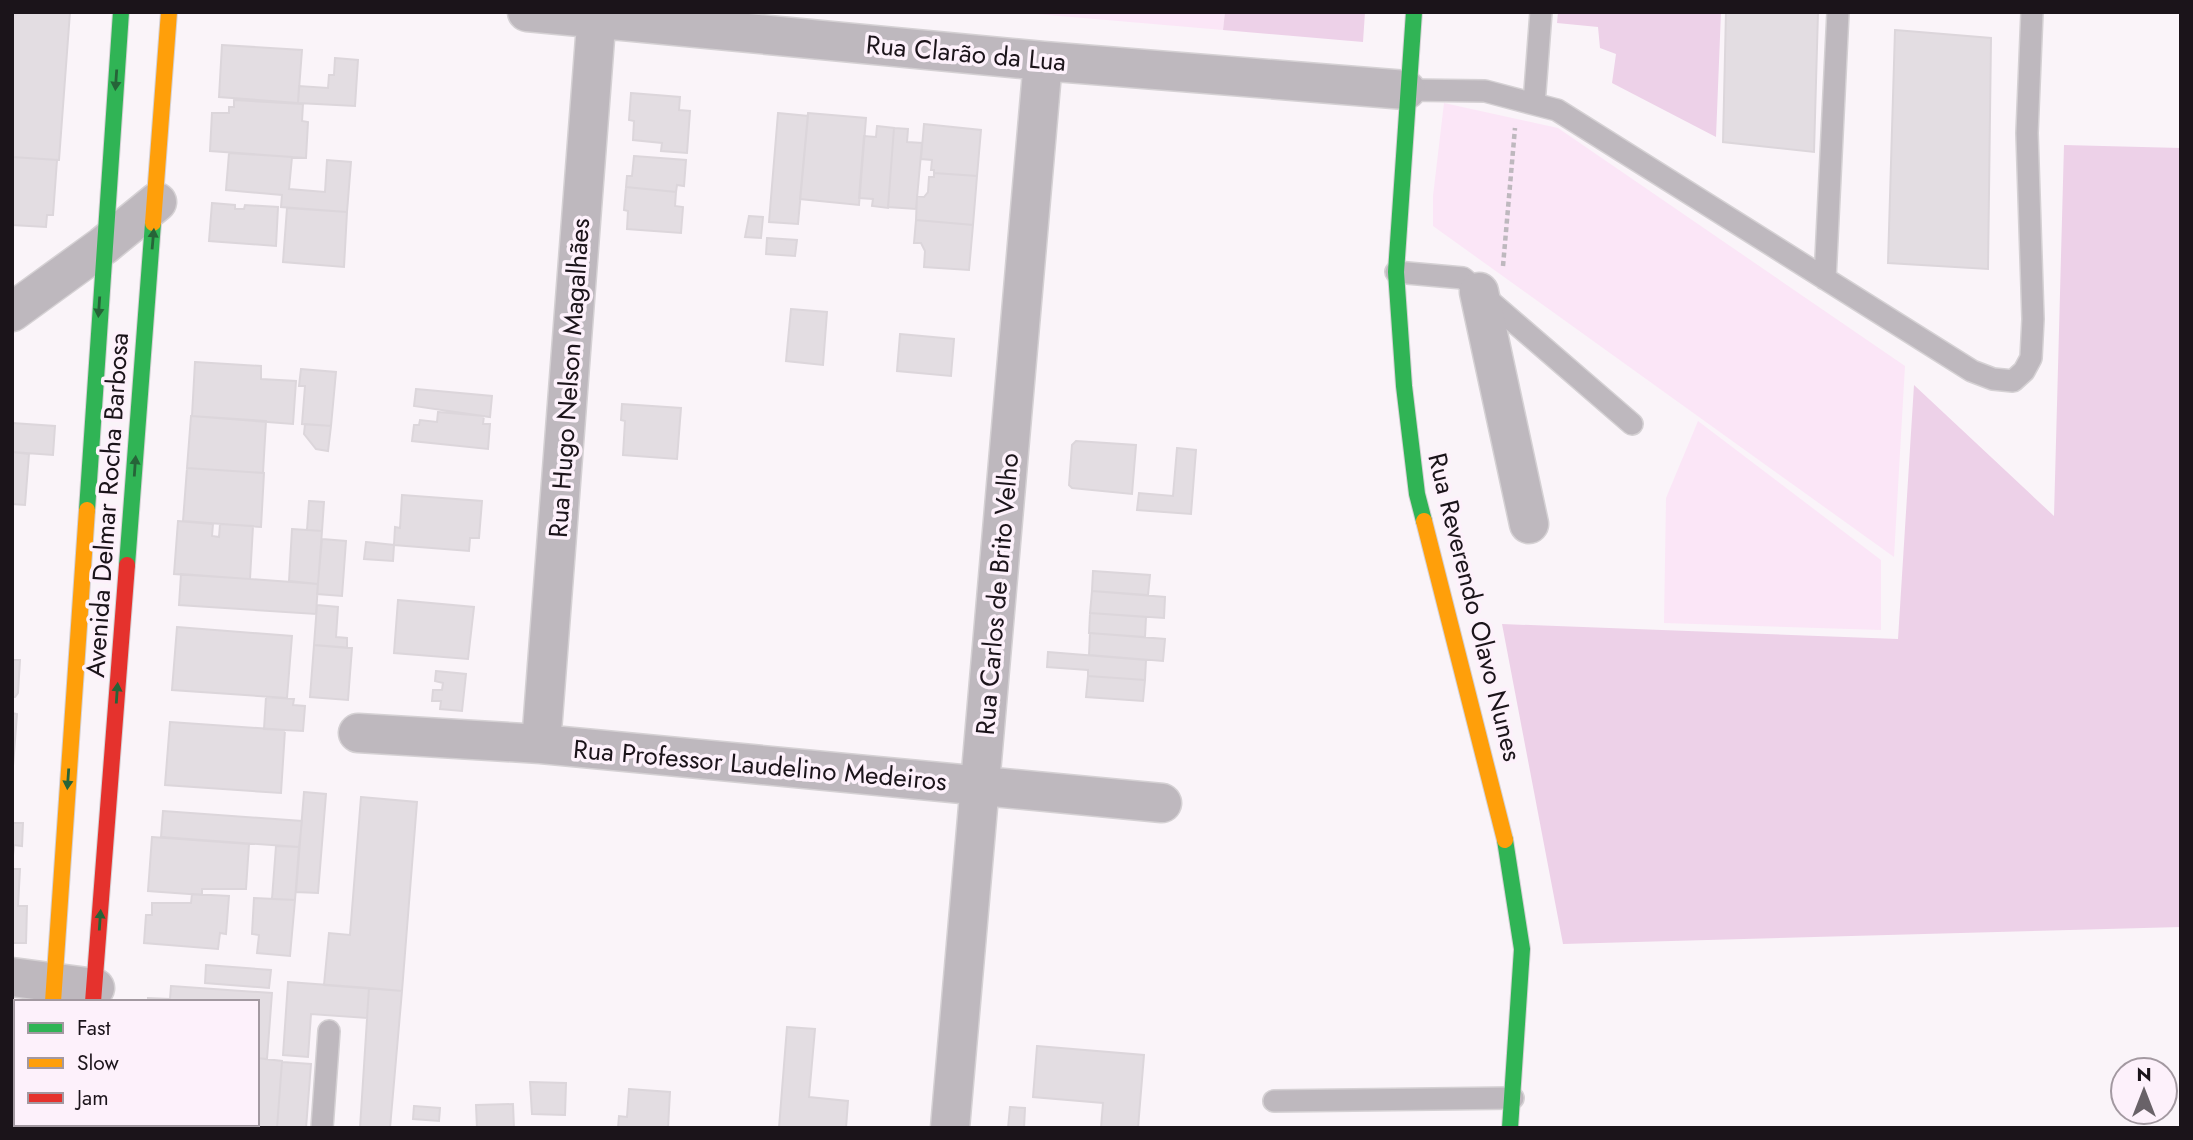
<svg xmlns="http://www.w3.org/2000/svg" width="2193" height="1140" font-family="Jost,sans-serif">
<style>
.green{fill:#fbe6f7}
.forest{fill:#edd1e8}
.building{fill:#e3dde2;stroke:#dcd6db;stroke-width:2}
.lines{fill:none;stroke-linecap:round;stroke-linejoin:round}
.lane-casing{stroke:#d5d1d4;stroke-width:24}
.street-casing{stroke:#d5d1d4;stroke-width:41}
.fast-casing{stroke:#d5d1d4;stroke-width:18}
.slow-casing{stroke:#d5d1d4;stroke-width:18}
.jam-casing{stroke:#d5d1d4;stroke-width:18}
.path{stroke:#beb8be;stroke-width:4.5;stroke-dasharray:5 3.5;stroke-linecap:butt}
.lane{stroke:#beb8be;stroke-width:21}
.street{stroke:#beb8be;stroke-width:38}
.fast{stroke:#30b455;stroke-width:16}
.slow{stroke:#ff9f0a;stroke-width:16}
.jam{stroke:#e5322d;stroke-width:16}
.oneway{fill:#266438}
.labels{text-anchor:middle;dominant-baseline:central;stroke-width:7;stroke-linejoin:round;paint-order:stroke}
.street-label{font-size:26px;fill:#1b141a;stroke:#fdf1fb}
</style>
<rect width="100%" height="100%" fill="#faf4f9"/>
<path class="green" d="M1014,12H1225L1223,30Z
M1444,103L1558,128L1905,366L1894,557L1433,226V196Z
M1698,421L1881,560V630L1664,623L1666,498Z"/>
<path class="forest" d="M1225,12H1365L1363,42L1223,30Z
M1558,12H1721L1716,137L1612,83L1616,54L1600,48L1598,27L1557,23Z
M2064,145L2181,148V927L1563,944L1502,624L1898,639L1914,385L2054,516Z"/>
<path class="building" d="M12,12H70L59,160L12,157Z
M1726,12H1818L1814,152L1723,142Z
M1895,30L1991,38L1988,269L1888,263Z
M222,45L302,50L298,103L219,97Z
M335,58L358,60L355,106L298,103L299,86L328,88L329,75H334Z
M631,93L680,97L679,110L690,111L687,153L661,151L662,143L633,140L634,121L629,120Z
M234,100L303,104L302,121L308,122L306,158L210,151L212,113H229V107H234Z
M778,113L808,116L798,224L769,222Z
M808,113L866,118L859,205L800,199Z
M924,124L981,130L977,176L934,173V170H931L932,160L921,159Z
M877,126L894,128L888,208L872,206L873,199L859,198L864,136L876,137Z
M894,128L908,129L907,142L922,143L916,209L888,207Z
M229,153L292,157L289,189L325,192L327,160L351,162L347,212L281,207L282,195L226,190Z
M634,156L686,160L684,186L677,185L676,192L626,187L627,176H632Z
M12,157L57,160L53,215H47L46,227L12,225Z
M934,173L977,176L973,225L916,220L917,196L924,197L928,192L929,177H934Z
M626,187L676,192L675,206L683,207L681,233L627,229L628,211L624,210Z
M212,203L235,205V209H244L245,205L278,207L276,246L209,241Z
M287,208L347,212L344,267L283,262Z
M749,216L763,217L761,238L745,237Z
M916,220L973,225L969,270L924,267L925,251L921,243H914Z
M767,238L797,240L795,256L766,254Z
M791,309L827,312L823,365L786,361Z
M900,334L954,339L951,376L897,371Z
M195,362L261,366V379L296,381L293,424L192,416Z
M301,369L336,372L331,426L302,424L305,386H299Z
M416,389L492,396L490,417L414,406Z
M622,404L681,408L677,459L623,455L625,421L621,420Z
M438,412L484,416L483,424H490L488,449L412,441L414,425H419L420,420L437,422Z
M191,416L266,421L263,473L187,468Z
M12,423L55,426L53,455L12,452Z
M305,424L331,426L328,451L316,449L304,434Z
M1076,441L1136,445L1132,494L1072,488L1069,485L1072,445Z
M1177,448L1196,450L1191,514L1137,510L1139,493L1173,496Z
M12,452L29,454L25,505L12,504Z
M187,468L264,473L261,527L183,521Z
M402,495L482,501L479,538H470L469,551L394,545L395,527L400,528Z
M309,501L324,502L322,531L307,530Z
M178,521L213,524L212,536L219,537L220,524L253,526L250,579L174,574Z
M292,529L322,531L318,584L289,581Z
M322,539L346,541L342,596L317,594Z
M366,542L394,545L393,561L364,559Z
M1093,571L1150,575L1148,595L1092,591Z
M181,574L318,584L316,614L179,605Z
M1092,591L1165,597L1164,618L1090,613Z
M398,600L474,607L468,659L394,653Z
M317,605L338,607L336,637L347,638V648L314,645Z
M1090,613L1146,617L1145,637L1089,633Z
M177,627L292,636L287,698L172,690Z
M1090,633L1165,639L1163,661L1089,655Z
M314,645L352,648L348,700L310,697Z
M1048,652L1146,660L1145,680L1088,676V670L1047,667Z
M12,660H20L18,693L15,697H12Z
M436,671L466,674L462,711L440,709L441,701H432L433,690H442L443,683L435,681Z
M1088,676L1145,680L1143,701L1086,697Z
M266,697L294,699L293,705L305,706L303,731L264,729Z
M12,713L17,714L13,766H12Z
M170,722L285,730L281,793L165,785Z
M304,792L326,794L318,893L296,892Z
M361,797L417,802L402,991L324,985L329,933L350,935Z
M163,811L302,821L299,847L161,837Z
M12,823H23L22,846L14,845L12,866Z
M152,837L249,844L246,889H202V895L148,891Z
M276,846L299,847L295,900L272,899Z
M12,869H20L18,906H27L26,943H12Z
M192,894L229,896L226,934L220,933L218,949L144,943L146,915H152V903H191Z
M254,898L295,900L290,956L257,953L259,935L252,934Z
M206,965L271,970L269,988L205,983Z
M288,982L369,988L367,1018L311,1014L308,1057L283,1055Z
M171,986L272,993L267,1059L257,1058V1002H148V998L170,999Z
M369,988L402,991L390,1128H360Z
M787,1027L815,1029L809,1097L848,1101L846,1128H779Z
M1037,1046L1144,1055L1138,1128H1101L1103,1103L1033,1097Z
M257,1058L282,1061L277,1128H251V1124H257Z
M282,1062L311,1064L306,1128H277Z
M530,1082L566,1083L565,1115L532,1114Z
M629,1089L670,1092L668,1128H618L619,1116L627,1117Z
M513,1104L514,1128H477L476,1105Z
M414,1106L440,1108L439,1121L413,1119Z
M1010,1107L1025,1108L1024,1128H1008Z
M137,1124H251V1128H137Z"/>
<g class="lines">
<g class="lane-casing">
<path id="lane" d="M1406,90L1485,91L1557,110L1972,371L1993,379L2013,381L2024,371L2031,358L2033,319L2027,133L2032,12
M1534,104L1541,12
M1396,272L1463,278L1632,424
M1825,279L1838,12
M1274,1101L1513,1098
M322,1128L329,1031"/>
</g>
<g class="street-casing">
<path id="street" d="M527,12L1043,61L1406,90
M1479,292L1529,524
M12,312L103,246L157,202
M358,733L541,744L1162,803
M541,744L597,12
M12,977L95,988
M950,1128L1043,61"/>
</g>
<g class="fast-casing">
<path id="fast" d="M1414,12L1396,272L1404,386L1417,494L1424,521
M87,510L121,12
M127,565L153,223
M1505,840L1522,949L1510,1128"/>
</g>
<g class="slow-casing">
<path id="slow" d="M153,223L169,12
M1424,521L1505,840
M53,1002L87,510
M83,1124V1128
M42,1128L43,1124"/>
</g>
<g class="jam-casing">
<path id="jam" d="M93,1002L127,565"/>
</g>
<path class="path" d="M1503,266L1515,128"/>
<use href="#lane" class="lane"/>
<use href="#street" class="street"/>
<use href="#fast" class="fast"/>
<use href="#slow" class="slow"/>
<use href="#jam" class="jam"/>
</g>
<defs><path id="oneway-solid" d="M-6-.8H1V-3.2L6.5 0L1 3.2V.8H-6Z" transform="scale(1.75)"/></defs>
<g class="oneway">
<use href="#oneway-solid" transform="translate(116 80) rotate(94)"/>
<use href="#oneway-solid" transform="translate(153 239) rotate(-85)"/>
<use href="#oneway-solid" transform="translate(99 307) rotate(94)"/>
<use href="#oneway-solid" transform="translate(135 466) rotate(-86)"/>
<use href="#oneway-solid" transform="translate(117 693) rotate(-86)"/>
<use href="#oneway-solid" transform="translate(68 779) rotate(94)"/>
<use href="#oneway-solid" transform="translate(100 920) rotate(-86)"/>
</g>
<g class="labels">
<g class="street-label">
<text transform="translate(966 53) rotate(5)">Rua Clarão da Lua</text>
<text transform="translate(569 378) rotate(-86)">Rua Hugo Nelson Magalhães</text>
<text transform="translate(107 505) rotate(-86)">Avenida Delmar Rocha Barbosa</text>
<text transform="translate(997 594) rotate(-85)">Rua Carlos de Brito Velho</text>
<text transform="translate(1475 607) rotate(76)">Rua Reverendo Olavo Nunes</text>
<text transform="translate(760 765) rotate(5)">Rua Professor Laudelino Medeiros</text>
</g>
</g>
<rect width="2193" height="1140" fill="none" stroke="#1b141a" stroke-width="28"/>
<rect x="14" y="1000" width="245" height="126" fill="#fdf1fb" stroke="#a399a1" stroke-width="2"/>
<rect x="28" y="1023" width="35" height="10" fill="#30b455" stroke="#a399a1" stroke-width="2"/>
<text x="77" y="1035" font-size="21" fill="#1b141a">Fast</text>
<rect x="28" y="1058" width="35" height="10" fill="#ff9f0a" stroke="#a399a1" stroke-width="2"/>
<text x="77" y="1070" font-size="21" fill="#1b141a">Slow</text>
<rect x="28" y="1093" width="35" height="10" fill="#e5322d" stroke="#a399a1" stroke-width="2"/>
<text x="77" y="1105" font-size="21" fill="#1b141a">Jam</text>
<g transform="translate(2144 1091)"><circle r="33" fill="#fdf1fb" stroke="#a399a1" stroke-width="2"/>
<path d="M0-5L12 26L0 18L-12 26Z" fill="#696268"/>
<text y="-10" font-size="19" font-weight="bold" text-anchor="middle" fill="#1b141a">N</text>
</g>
</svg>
